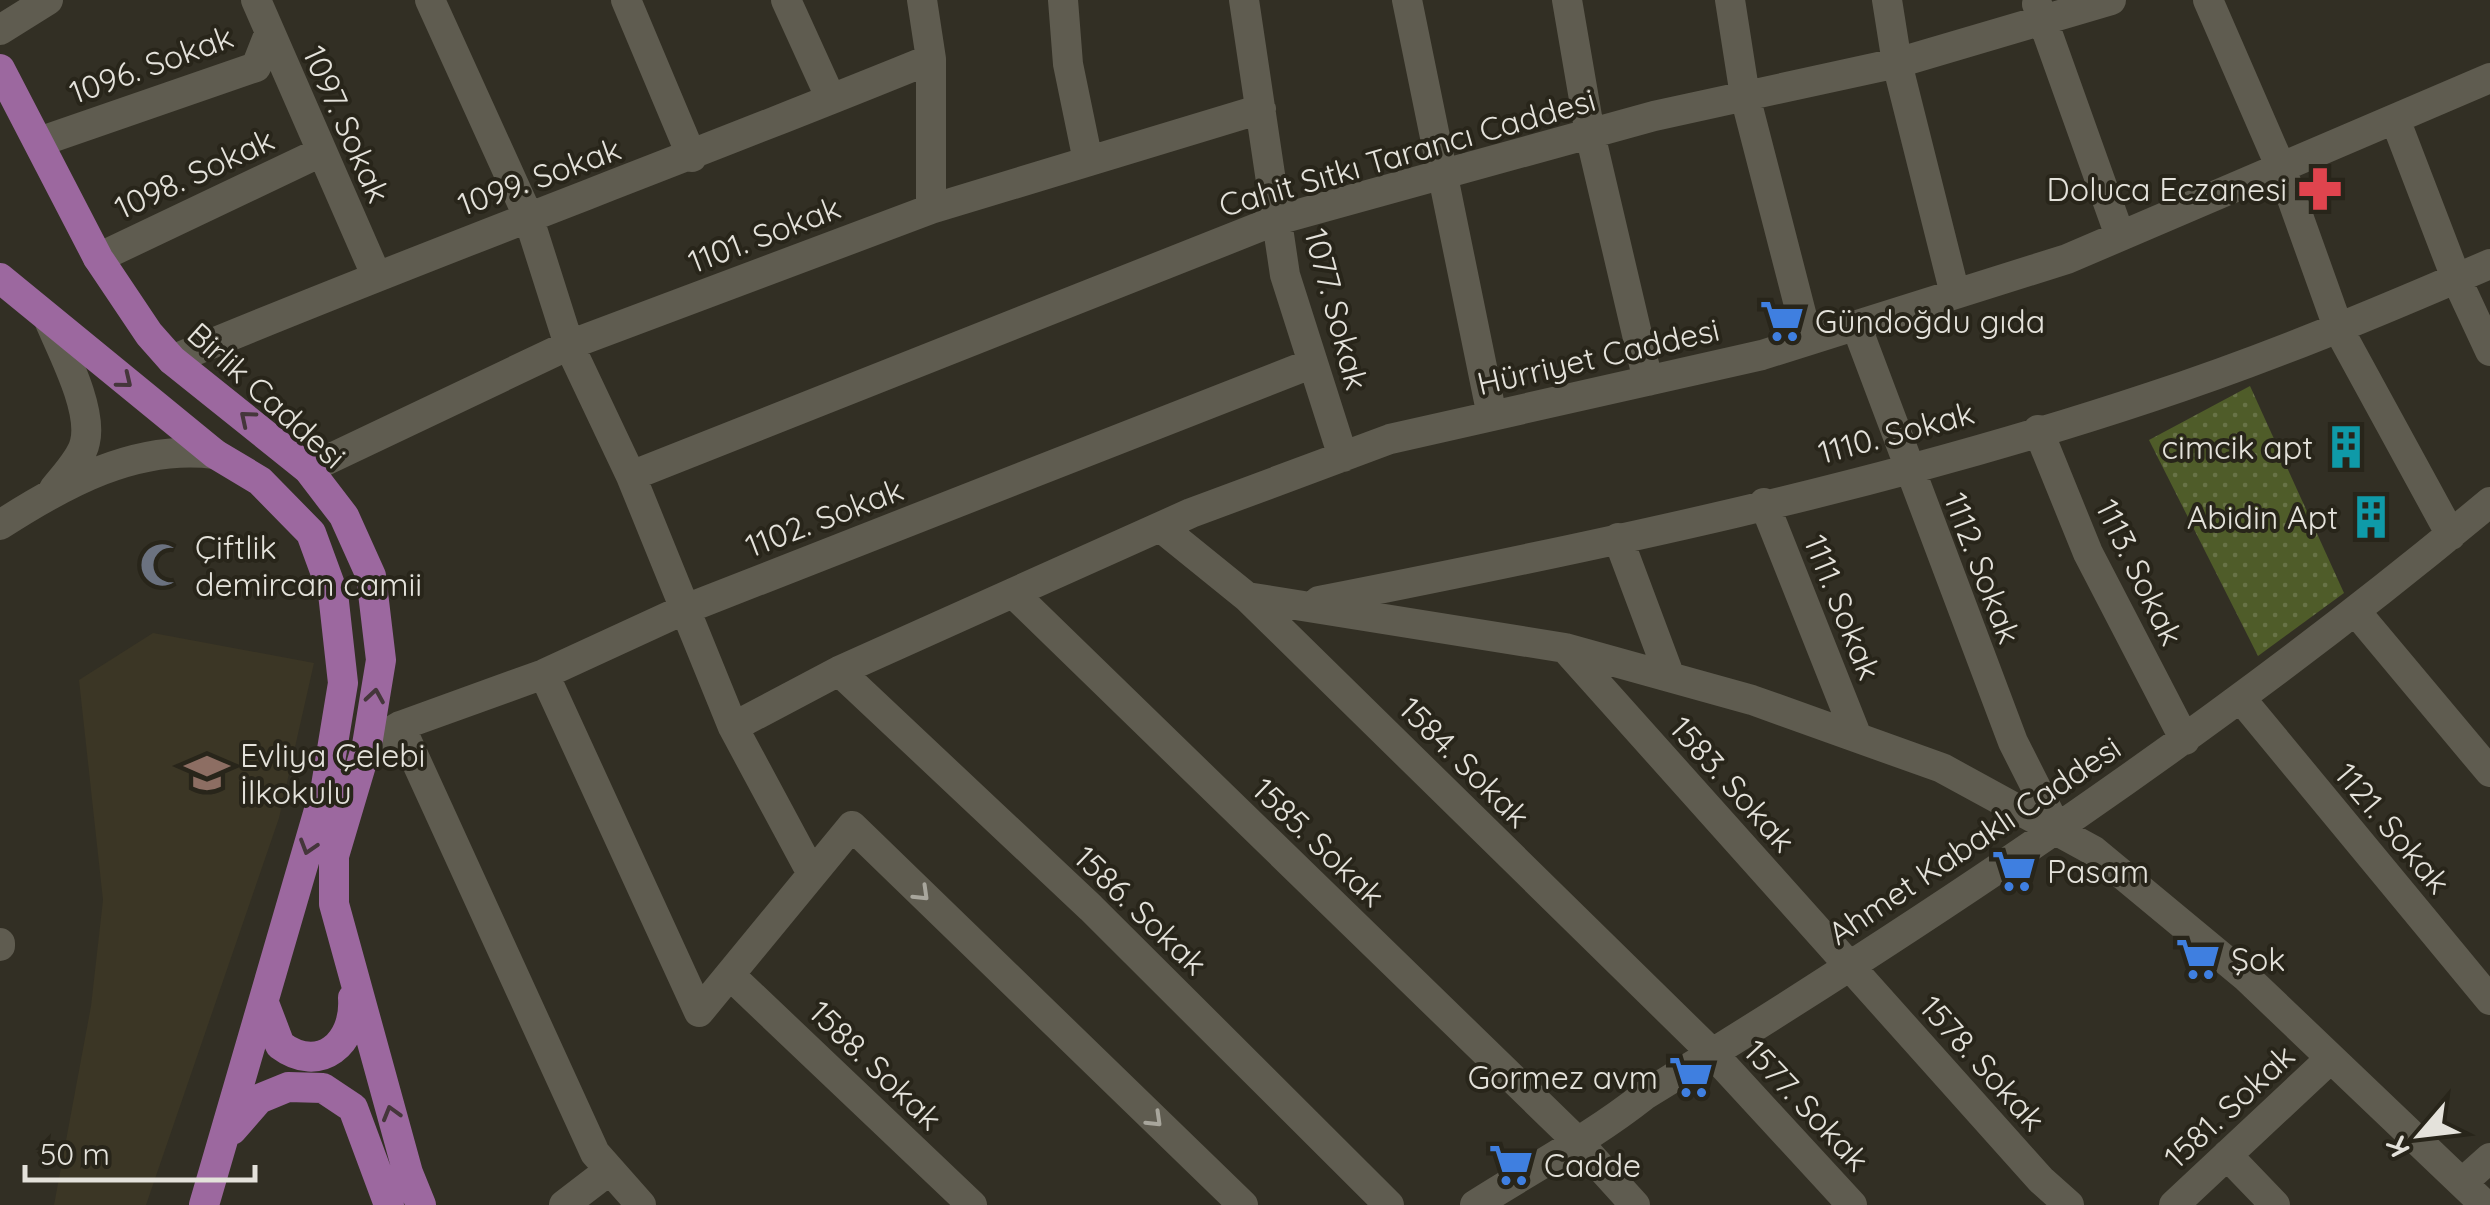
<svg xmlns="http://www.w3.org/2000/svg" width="2490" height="1205" font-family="Quicksand,sans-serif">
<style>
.built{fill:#3b3625}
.park{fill:url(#park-dots)}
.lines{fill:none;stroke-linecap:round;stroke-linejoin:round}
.minor{stroke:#5f5c50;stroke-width:30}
.major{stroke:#9c689f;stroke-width:30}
.oneway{stroke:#45363b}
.oneway2{stroke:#a8a69c}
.labels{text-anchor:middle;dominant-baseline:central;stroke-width:8;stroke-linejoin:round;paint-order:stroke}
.street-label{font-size:32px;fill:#e4e2db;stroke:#28251a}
.poi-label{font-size:32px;fill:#e4e2db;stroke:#28251a;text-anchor:start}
</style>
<defs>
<pattern id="park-dots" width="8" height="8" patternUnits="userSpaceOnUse" patternTransform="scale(2.5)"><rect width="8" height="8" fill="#4f5c29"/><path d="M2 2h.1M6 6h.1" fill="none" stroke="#687347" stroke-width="1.8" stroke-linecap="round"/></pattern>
</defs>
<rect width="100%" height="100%" fill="#322f24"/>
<path class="built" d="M153,633L314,663L279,818L146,1205H54L91,1006L103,900L79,680Z"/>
<path class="park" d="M2250,386L2344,593L2258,656L2149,440Z"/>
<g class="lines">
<path class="minor" d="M256,0L376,275
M430,0L528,216L569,345L631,476L733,727L811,872
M626,0L692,157
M786,0L831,99
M922,0L931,59V209
M1063,0L1068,64L1088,161
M1244,0L1285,275L1343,457
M1407,0L1492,416
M1567,0L1590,134L1648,381
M1730,0L1745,96L1808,340
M1887,0L1897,63L1955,294
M2208,0L2281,168L2339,330L2451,535
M2037,4L2120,236
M0,30L48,0
M2395,119L2456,278L2490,351
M39,142L256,67L269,34
M98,258L321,152
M49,320C62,351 93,409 85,442C82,458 64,476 54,489
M1856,325L2013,742L2058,831
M172,360C423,255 679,162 931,59
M2038,430L2088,553L2185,740
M308,469L569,345L931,209L1261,109
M631,476L1277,220L1654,116L1897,63L2111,0
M1764,503L1857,737
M0,525C65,483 136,444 215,454
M1163,529L1247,597L1712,1053L1852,1205
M1618,538L1670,677
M1014,594L1576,1140L1635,1205
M1247,597L1565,648L1752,700L1942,768L2094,851L2246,977L2485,1205
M1319,601C1598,546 1881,487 2151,397C2267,359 2379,312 2490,264
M2357,613L2490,772
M1565,648L2041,1180L2069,1205
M839,671L1091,908L1389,1205
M544,674L699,1012L852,826L1243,1205
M2242,700L2490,1000
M400,726L595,1153L641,1205
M733,727L839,671L1191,513L1390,439L1762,355L2067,259L2490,78
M367,745L400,726L544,674L683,610L1313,363
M0,943V946
M731,976L972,1205
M2227,1155L2275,1205
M2462,1183L2490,1158
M564,1205L607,1172
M1475,1205C1533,1168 1592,1137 1645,1095C1939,914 2225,723 2490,502
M2174,1205L2331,1058"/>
<path class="major" d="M0,69L98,258L149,334L172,360L308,469L344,516L371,576L381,660L367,745L334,856V904L408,1173L421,1205
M0,278L215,454L260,481L311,533L333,593L343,683L326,786L204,1205
M264,1003L280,1045C320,1075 356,1043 353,998
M232,1130L259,1099L288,1087L323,1088L353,1108L389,1205"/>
</g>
<defs><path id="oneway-chevron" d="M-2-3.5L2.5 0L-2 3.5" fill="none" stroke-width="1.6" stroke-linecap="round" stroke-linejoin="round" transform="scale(2.5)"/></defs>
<g class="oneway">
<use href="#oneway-chevron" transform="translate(125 381) rotate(39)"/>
<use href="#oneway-chevron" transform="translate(247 418) rotate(-140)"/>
<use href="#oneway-chevron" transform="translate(375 696) rotate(-81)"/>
<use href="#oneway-chevron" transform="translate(308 847) rotate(107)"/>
<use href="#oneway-chevron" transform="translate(391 1113) rotate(-106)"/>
</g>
<g class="oneway2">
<use href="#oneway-chevron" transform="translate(922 894) rotate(44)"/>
<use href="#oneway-chevron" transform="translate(1155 1120) rotate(44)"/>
</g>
<defs>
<g id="pharmacy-bare" transform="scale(3.45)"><path d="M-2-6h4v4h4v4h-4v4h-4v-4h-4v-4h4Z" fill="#e0444e" stroke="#28251a" stroke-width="2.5" paint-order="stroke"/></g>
<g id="supermarket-bare" transform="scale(3.45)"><path d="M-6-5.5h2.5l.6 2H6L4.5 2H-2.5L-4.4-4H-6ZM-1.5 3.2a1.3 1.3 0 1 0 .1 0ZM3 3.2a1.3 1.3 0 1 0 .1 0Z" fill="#3f7fe0" stroke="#28251a" stroke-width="2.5" paint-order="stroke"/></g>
<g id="building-bare" transform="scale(3.45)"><path d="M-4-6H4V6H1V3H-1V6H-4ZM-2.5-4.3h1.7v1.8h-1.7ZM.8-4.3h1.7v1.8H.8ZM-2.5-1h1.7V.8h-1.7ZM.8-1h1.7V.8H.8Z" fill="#0f9aa8" stroke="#28251a" stroke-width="2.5" paint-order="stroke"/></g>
<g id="mosque-bare" transform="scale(3.45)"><path d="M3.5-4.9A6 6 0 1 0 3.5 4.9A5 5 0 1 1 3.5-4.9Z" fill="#6b7280" stroke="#28251a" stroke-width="2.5" paint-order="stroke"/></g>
<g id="school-bare" transform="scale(3.45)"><path d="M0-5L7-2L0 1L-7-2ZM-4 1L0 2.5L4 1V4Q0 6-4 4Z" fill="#8d6e63" stroke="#28251a" stroke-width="2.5" paint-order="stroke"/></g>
</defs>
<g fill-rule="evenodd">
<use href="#pharmacy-bare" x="2320" y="189"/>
<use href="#supermarket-bare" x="1782" y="321"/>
<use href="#building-bare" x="2346" y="447"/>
<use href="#building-bare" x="2371" y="517"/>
<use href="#mosque-bare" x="162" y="565"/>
<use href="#school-bare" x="207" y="773"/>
<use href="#supermarket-bare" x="2014" y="871"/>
<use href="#supermarket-bare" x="2198" y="959"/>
<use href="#supermarket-bare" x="1691" y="1077"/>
<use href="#supermarket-bare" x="1511" y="1165"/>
</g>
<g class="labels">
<g class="street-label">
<text transform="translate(151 64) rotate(-20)">1096. Sokak</text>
<text transform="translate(347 124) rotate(66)">1097. Sokak</text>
<text transform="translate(1407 152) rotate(-16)">Cahit Sıtkı Tarancı Caddesi</text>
<text transform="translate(194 173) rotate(-25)">1098. Sokak</text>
<text transform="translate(539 176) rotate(-20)">1099. Sokak</text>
<text transform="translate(764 234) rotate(-21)">1101. Sokak</text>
<text transform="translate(1337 309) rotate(75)">1077. Sokak</text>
<text transform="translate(1598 356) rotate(-13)">Hürriyet Caddesi</text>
<text transform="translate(267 395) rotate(42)">Birlik Caddesi</text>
<text transform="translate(1896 432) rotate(-15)">1110. Sokak</text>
<text transform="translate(824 517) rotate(-21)">1102. Sokak</text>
<text transform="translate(1983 568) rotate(69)">1112. Sokak</text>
<text transform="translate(2140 572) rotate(64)">1113. Sokak</text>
<text transform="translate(1843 607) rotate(68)">1111. Sokak</text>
<text transform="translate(1465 762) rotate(45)">1584. Sokak</text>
<text transform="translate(1733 784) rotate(48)">1583. Sokak</text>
<text transform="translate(2393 828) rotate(50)">1121. Sokak</text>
<text transform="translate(1974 840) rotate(-34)">Ahmet Kabaklı Caddesi</text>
<text transform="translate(1319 842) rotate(44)">1585. Sokak</text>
<text transform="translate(1141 910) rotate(44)">1586. Sokak</text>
<text transform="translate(1983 1063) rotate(48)">1578. Sokak</text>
<text transform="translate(876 1065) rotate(44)">1588. Sokak</text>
<text transform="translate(1807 1105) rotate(47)">1577. Sokak</text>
<text transform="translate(2229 1106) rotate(-43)">1581. Sokak</text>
</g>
<g class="poi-label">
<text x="2287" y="189" text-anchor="end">Doluca Eczanesi</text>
<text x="1815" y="321">Gündoğdu gıda</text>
<text x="2313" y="447" text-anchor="end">cimcik apt</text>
<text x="2338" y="517" text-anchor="end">Abidin Apt</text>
<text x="195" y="547">Çiftlik<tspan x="195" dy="37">demircan camii</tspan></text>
<text x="240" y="755">Evliya Çelebi<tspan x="240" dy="37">İlkokulu</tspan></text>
<text x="2047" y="871">Pasam</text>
<text x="2231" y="959">Şok</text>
<text x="1658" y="1077" text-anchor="end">Gormez avm</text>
<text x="1544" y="1165">Cadde</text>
</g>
</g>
<g transform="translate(2420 1135) rotate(242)" stroke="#28251a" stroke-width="8" paint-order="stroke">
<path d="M0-8L18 38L0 25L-18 38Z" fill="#e4e2db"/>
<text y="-15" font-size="28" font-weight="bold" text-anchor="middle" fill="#e4e2db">K</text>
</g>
<path d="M25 1165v15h230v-15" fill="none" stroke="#e4e2db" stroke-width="5"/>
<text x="40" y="1165" font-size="30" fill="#e4e2db" stroke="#28251a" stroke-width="8" paint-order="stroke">50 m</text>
</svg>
